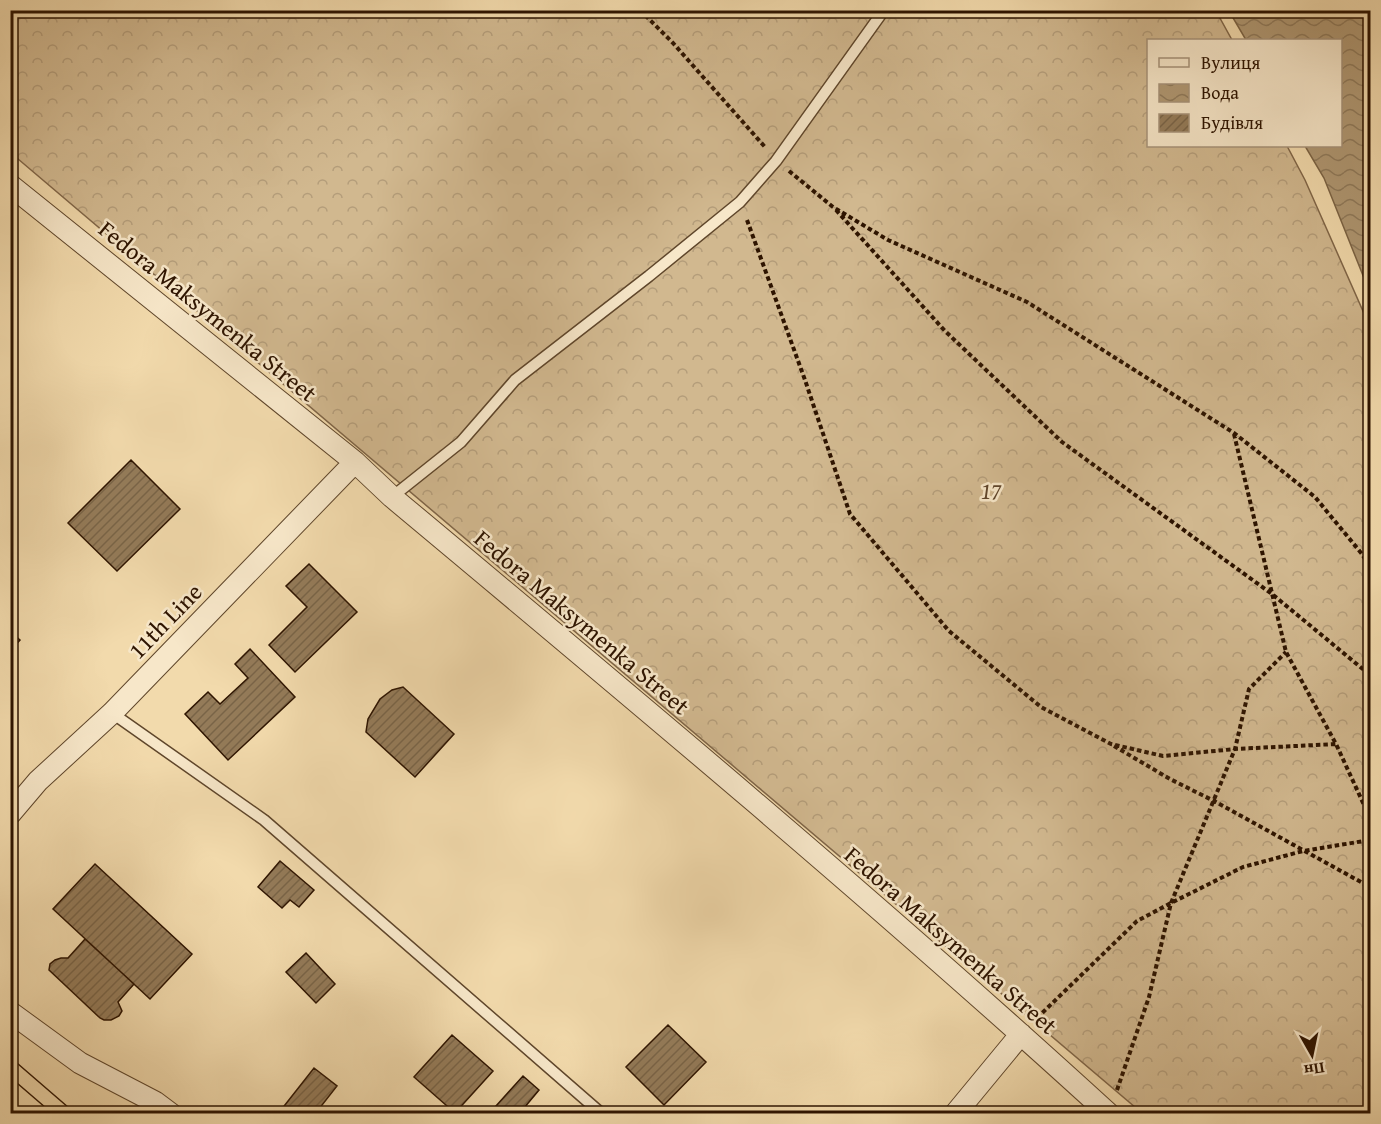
<svg xmlns="http://www.w3.org/2000/svg" width="1381" height="1124" font-family="'Gentium Book Plus',serif">
<style>
.forest{fill:url(#forest-crowns);stroke:#806648;stroke-width:1.5}
.water{fill:url(#water-waves);stroke:#7b6344;stroke-width:1.5}
.building{fill:url(#building-hatch);stroke:#2e1400;stroke-width:1.5}
.lines{fill:none;stroke-linecap:round;stroke-linejoin:round}
.service-casing{stroke:#5f462b;stroke-width:13}
.minor-casing{stroke:#5f462b;stroke-width:23}
.path{stroke:#2e1400;stroke-width:4;stroke-dasharray:4.5 3;stroke-linecap:butt}
.service{stroke:#f7e7c9;stroke-width:10}
.minor{stroke:#f7e7c9;stroke-width:21}
.tram{stroke:#2e1400;stroke-width:1.5}
.labels{text-anchor:middle;dominant-baseline:central;stroke-width:5;stroke-linejoin:round;paint-order:stroke}
.street-label{font-size:24px;fill:#2e1400;stroke:#f7e7c9}
.park-label{font-size:24px;font-style:italic;fill:#5f452b;stroke:#f7e7c9}
</style>
<defs>
<pattern id="forest-crowns" width="20" height="18" patternUnits="userSpaceOnUse" patternTransform="scale(1.5)"><rect width="20" height="18" fill="#d1b88f"/><path d="M2 6a3 3 0 1 1 6 0M12 15a3 3 0 1 1 6 0" fill="none" stroke="#b49d7a"/></pattern>
<pattern id="water-waves" width="16" height="10" patternUnits="userSpaceOnUse" patternTransform="scale(1.5)"><rect width="16" height="10" fill="#af9772"/><path d="M0 5q4-4 8 0t8 0" fill="none" stroke="#8f7a5b"/></pattern>
<pattern id="building-hatch" width="6" height="6" patternUnits="userSpaceOnUse" patternTransform="scale(1.5)"><rect width="6" height="6" fill="#947b59"/><path d="M-1 1l2-2M0 6l6-6M5 7l2-2" fill="none" stroke="#796447"/></pattern>
</defs>
<rect width="100%" height="100%" fill="#f2daac"/>
<filter id="stains"><feTurbulence type="fractalNoise" baseFrequency=".00333" numOctaves="4"/><feColorMatrix values="0 0 0 0 .2 0 0 0 0 .09 0 0 0 0 .02 0 0 0 .5 -.17"/></filter>
<radialGradient id="worn" r=".72"><stop offset=".6" stop-color="#630" stop-opacity="0"/><stop offset="1" stop-color="#630" stop-opacity=".3"/></radialGradient>
<path class="forest" d="M11,11H1216L1232,40H1148V146H1287L1305,180L1370,327V1113H1142L11,153Z"/>
<path class="water" d="M1229,11H1370V293L1324,178L1305,146H1340V40H1246Z"/>
<path class="building" d="M131,460L180,509L117,571L68,523Z
M309,564L357,612L295,672L269,645L307,607L286,586Z
M10,631L20,640L10,651Z
M250,649L295,697L228,760L185,714L208,692L220,704L248,678L235,664Z
M403,687L454,734L415,777L366,732L368,719L380,699L392,690Z
M280,861L314,890L299,907L290,900L282,908L258,887Z
M95,864L192,954L150,999L53,909Z
M85,939L134,984L118,1002L122,1011L119,1016L111,1020H104L100,1018L49,970L50,964L55,960L61,958H68Z
M306,953L335,984L316,1003L286,972Z
M668,1025L706,1062L664,1105L626,1067Z
M452,1035L493,1071L455,1113L414,1077Z
M314,1068L337,1086L315,1114H285L281,1110Z
M523,1076L539,1090L519,1114H505L496,1106Z"/>
<g class="lines">
<g class="service-casing">
<path id="service" d="M392,497L461,442L515,380L649,276L740,202L776,161L884,10
M112,713L264,820L602,1114"/>
</g>
<g class="minor-casing">
<path id="minor" d="M10,185L355,462L392,497C634,699 876,901 1109,1114
M10,814L38,781L112,713L355,462
M10,1012L80,1063L155,1102L171,1114
M955,1114L1021,1034"/>
</g>
<path class="path" d="M640,10L673,43L765,147
M789,171L833,207L888,240L1027,302L1234,433L1315,497L1362,554L1370,567
M836,210L945,331L1062,442L1272,594L1370,675
M747,220L805,380L850,514L949,631L1041,707L1111,744L1163,756L1235,749L1336,744
M1234,434L1286,652L1336,744L1370,818
M1114,746L1170,779L1214,801L1370,887
M1037,1018L1137,921L1171,903L1243,867L1303,851L1370,840
M1117,1090L1149,997L1171,903L1235,749L1249,689L1286,652"/>
<use href="#service" class="service"/>
<use href="#minor" class="minor"/>
<path class="tram" d="M10,1057L76,1114
M10,1077L53,1114"/>
</g>
<g class="labels">
<g class="street-label">
<text transform="translate(208 311) rotate(39)">Fedora Maksymenka Street</text>
<text transform="translate(165 621) rotate(-46)">11th Line</text>
<text transform="translate(582 622) rotate(40)">Fedora Maksymenka Street</text>
<text transform="translate(951 940) rotate(41)">Fedora Maksymenka Street</text>
</g>
<g class="park-label">
<text x="991" y="490">17</text>
</g>
</g>
<rect width="1381" height="1124" fill="none" stroke="#f2daac" stroke-width="36"/>
<rect x="12" y="12" width="1357" height="1100" fill="none" stroke="#2e1400" stroke-width="3"/>
<rect x="18" y="18" width="1345" height="1088" fill="none" stroke="#2e1400" stroke-width="1.5"/>
<rect x="1147" y="39" width="195" height="108" fill="#f7e7c9" stroke="#a79379" stroke-width="1.5"/>
<rect x="1159" y="58" width="30" height="9" fill="#f7e7c9" stroke="#a79379" stroke-width="1.5"/>
<text x="1201" y="69" font-size="18" fill="#2e1400">Вулиця</text>
<rect x="1159" y="84" width="30" height="18" fill="url(#water-waves)" stroke="#a79379" stroke-width="1.5"/>
<text x="1201" y="99" font-size="18" fill="#2e1400">Вода</text>
<rect x="1159" y="114" width="30" height="18" fill="url(#building-hatch)" stroke="#a79379" stroke-width="1.5"/>
<text x="1201" y="129" font-size="18" fill="#2e1400">Будівля</text>
<g transform="translate(1312 1055) rotate(171)" stroke="#f7e7c9" stroke-width="4.5" paint-order="stroke">
<path d="M0-4.5L10 22L0 15L-10 22Z" fill="#2e1400"/>
<text y="-9" font-size="16" font-weight="bold" text-anchor="middle" fill="#2e1400">Пн</text>
</g>
<rect width="100%" height="100%" filter="url(#stains)"/>
<rect width="100%" height="100%" fill="url(#worn)"/>
</svg>
